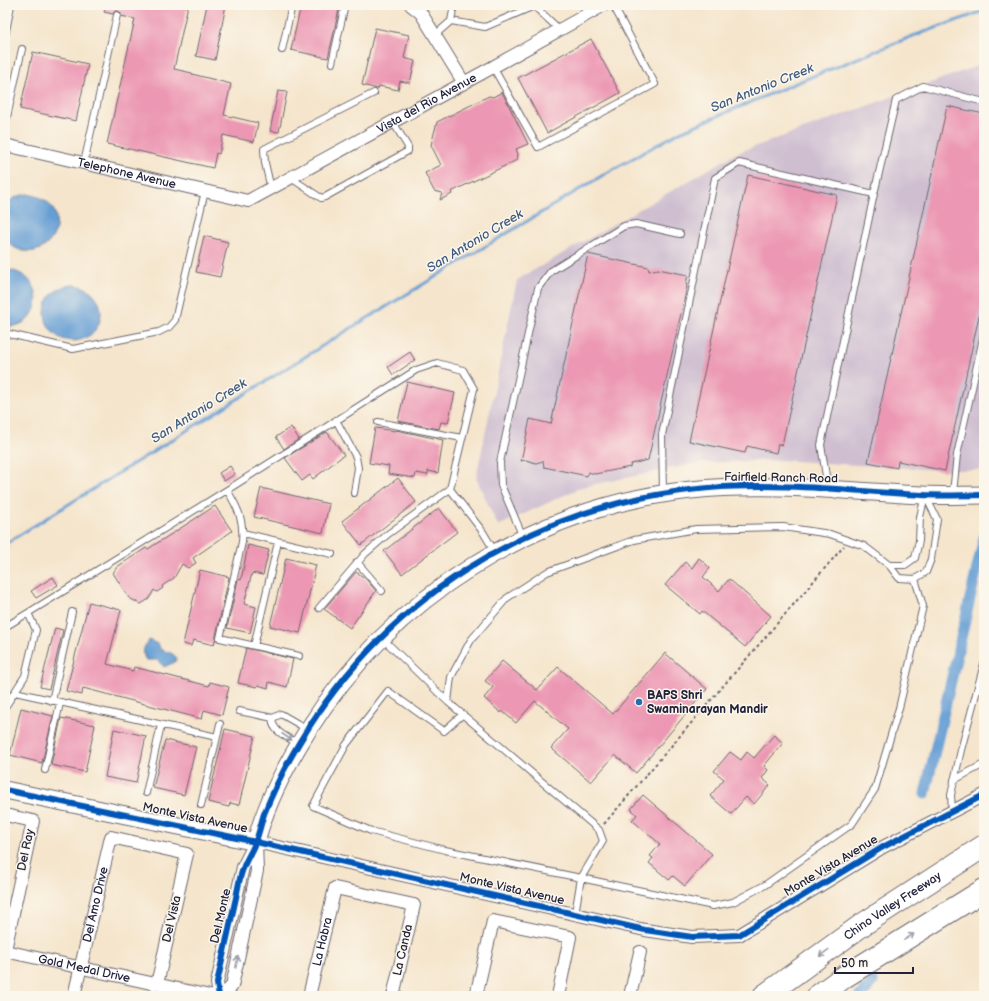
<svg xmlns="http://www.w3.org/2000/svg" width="989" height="1001" font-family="'Balsamiq Sans',sans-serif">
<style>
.industrial{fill:#cebed0}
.water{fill:#659ed4;stroke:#446088}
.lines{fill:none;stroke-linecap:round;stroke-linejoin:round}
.stream{stroke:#659ed4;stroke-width:3}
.canal{stroke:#659ed4;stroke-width:11}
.building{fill:#ec97b3}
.lane-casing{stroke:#6c666e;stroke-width:8}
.street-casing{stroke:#6c666e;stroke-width:14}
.secondary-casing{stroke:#6c666e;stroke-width:19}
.highway-casing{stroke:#6c666e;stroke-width:24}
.path{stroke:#6c666e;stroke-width:2;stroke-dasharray:3 3;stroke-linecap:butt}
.lane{stroke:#fff;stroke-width:6}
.street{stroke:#fff;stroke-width:12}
.secondary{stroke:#fff;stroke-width:17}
.highway{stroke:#fff;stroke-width:22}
.cycleway-casing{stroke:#fbf7ec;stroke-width:8}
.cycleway{stroke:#0057b8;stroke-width:6}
.oneway{stroke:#9c9ca7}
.poi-dot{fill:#1f6fb2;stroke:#fbf7ec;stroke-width:1.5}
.labels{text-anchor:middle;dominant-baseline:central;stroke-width:3;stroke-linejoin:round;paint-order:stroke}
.street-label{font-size:12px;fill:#22223b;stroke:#fbf7ec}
.poi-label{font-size:12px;font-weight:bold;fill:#22223b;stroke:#fbf7ec;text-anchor:start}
.water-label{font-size:13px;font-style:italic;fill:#405a80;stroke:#fbf7ec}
</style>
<rect width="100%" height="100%" fill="#fbf7ec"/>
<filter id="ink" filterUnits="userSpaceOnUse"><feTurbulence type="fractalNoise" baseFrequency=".025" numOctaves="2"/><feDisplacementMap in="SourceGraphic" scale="8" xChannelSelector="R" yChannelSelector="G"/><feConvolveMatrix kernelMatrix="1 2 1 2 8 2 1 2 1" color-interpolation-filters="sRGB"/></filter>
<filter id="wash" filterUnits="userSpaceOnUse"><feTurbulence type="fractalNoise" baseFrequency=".012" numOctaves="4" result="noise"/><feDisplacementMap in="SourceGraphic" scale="16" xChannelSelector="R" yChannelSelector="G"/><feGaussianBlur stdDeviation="0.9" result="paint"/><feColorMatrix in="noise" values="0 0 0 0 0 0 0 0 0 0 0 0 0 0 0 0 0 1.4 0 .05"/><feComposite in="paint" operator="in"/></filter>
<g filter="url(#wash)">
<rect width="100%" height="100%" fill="#f5e5cc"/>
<path class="industrial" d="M984,65V454L980,470H939L778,460L698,463L582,487L498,526L476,478L517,280L737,153L977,66Z"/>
<path class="water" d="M27,194C76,200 57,262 20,250C14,248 9,244 5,239V206C11,198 18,196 27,194Z
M10,270C52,279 40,331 5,326V271Z
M45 313a28 28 0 1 1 56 0a28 28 0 1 1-56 0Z
M149,640L159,645L160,649C166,653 173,651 177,659L175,662L164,667L157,660H146C141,653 144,646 149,640Z"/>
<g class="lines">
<path class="stream" d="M5,544L348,330L603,175L680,132L796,83L913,36L984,11"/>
<path class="canal" d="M925,794L984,538
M860,996L873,982"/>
</g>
<g id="blocks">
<path class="building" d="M106,5H188L174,69L192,73V74L231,84L224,115L258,123L254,142L223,135L219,154L216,153L213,168L107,144L135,19L121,16V13L118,11H115L113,14L104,12Z
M207,5H226L215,60L196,56Z
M301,5H340L328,58L291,50Z
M375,28L409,35L404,58L415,61L410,83L400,81L398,90L379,86L378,89L362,85Z
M591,39L620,93L547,133L518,78Z
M33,52L88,64L76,121L20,109Z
M278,91L287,92L279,132L270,131Z
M502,92L528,144L516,149L518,154L517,160L451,192L452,194L440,200L442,193L434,191L425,173L441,165L431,145L437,122L489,96L493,97Z
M947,106L984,114V293L945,471L898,461L897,468L868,462Z
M748,175L837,195L782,445L778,444L776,453L747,446L745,453L689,441Z
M204,236L228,242L220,277L196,272Z
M588,254L648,267L649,271L658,269L688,275L686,283L687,287L648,460L631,464L630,467L595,474L588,472L587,476L544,467L543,461L536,463L526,460L521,461L530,419L551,424Z
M410,352L415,360L393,375L388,367Z
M407,382L455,393L448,423L441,422L439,429L398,421Z
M291,427L299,439L284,449L276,437Z
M375,428L396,431V430L443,440L438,473L428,471V475L416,473L415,478L388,474L389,466L369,463Z
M327,432L344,455L313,479L310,475L302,481L285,458Z
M230,466L235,474L224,481L219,473Z
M398,478L416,502L361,545L342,521Z
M261,488L329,504L323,533L254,517Z
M215,506L232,531L193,558L196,563L188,568L182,564L174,578L162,586L163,588L157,592L154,590L149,599L141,604L129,598L113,573L117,567L146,548L148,549Z
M439,508L457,532L402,574L384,551Z
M248,545L269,550L263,575L252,573L244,604L256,607L250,633L227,628L238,579L241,580Z
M286,558L316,565L300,633L270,626Z
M699,558L710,568L703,577L719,591L729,579L771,616L745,647L702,611L700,614L665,585L685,562L692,568Z
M200,570L229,577L214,645L193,640L191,646L183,644Z
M356,572L365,578L376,591L350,628L324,609Z
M53,577L58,585L36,598L31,591Z
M89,602L121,610L107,664L133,671L134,667L209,686L210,682L229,687L222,715L204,710L202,719L83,688L82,695L66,691Z
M55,628L63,630L49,689L40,687Z
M246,648L293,659L287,687L269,682L268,688L258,685L257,687L238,683Z
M665,653L707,689L636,773L615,755L591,782L551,748L568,729L535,701L516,723L502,711L501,713L484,698L493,687L485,681L502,661L537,690L558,667L613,714Z
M21,708L53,716L42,763L10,755Z
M61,718L95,725L85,772L51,765Z
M114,729L146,736L136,783L105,777Z
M225,729L255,736L239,805L230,803L229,807L208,802Z
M774,735L783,743L764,766L768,770L762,778L770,785L754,804L746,797L731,814L710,796L724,779L714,771L730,752L741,760L747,752L754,758Z
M165,740L196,747L184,795L153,788Z
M643,795L712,854L685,886L673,876L669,880L649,863L653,858L650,856L660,844L632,820L637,815L631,809Z"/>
</g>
</g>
<g filter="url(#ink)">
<use href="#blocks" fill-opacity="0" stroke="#6c666e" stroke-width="1"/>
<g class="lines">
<g class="lane-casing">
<path id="lane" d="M451,21L485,27L534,6L560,30
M435,35L451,21L454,5
M5,36L11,5
M282,50L292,5
M332,63L345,5
M493,67L538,147L655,84L613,5
M5,126L22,49
M84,163L117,15
M291,178L321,198L325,197L408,151V147L393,122
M271,189L265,163L264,149L374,93
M874,194L896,100L923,86L984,102
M5,333L73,349L159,332L169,327L175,320L205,191
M336,420L356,457L358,468L354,493
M378,422L462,438
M450,489L483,532L495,552
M227,490C238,508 244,520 242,542L220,638L299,656
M953,493L957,455L984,334
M663,494L662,435L715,178L739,163L874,194L821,445L828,488
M925,495L937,519L931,559L926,572L915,579L899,578L889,565H905L915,558L919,541L920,517Z
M243,533L332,554
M523,537L501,485L500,462L538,288L551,271L624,226L636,224L680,234
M357,562L382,591
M889,565L864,546L830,534L783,527L696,529L634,540L547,572L507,598L471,640L451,677L448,702L599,830L603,841L581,878L713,906L733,902L765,885L852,824L875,789L899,708L923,606L915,579
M5,627L28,613
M383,639L448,702
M254,646L278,542
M15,692L217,737
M52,701L72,612
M5,707L25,676L36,630L28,613L227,490L416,370L437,363L463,370L474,389L450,489L388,534L365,554L319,608
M239,711L273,718
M463,714L444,731L388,691L346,745L313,806L371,831L445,850L581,878L575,914
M299,744C289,738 270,731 273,718L281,714L307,729
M45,770L60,703
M954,780L984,764
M146,793L161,725
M201,805L220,724
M952,811L951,795L961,750L984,664"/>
</g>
<g class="street-casing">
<g id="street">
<path d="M411,5L421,13L464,83"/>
<path id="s1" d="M5,145L248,201L493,67L604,5"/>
<path d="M5,815L33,821L5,950"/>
<path d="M256,842L645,930L692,937L739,935L883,847L984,795"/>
<path id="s2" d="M5,951L210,996"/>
<path id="s3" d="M74,996L111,837L187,854L157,984"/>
<path d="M219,996L217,983L243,867L255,843"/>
<path d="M222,996L232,986L257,871L256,842"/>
<path id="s4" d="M309,996L335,888L414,905L393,996"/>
<path d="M476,996L493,921L570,937L558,996"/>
<path d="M630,996L640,952"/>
</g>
</g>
<g class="secondary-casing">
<path id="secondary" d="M5,790L256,842C266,802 286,765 308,730C392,597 534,507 691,490C768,482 844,491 922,495C942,496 963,495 984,495"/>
</g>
<g class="highway-casing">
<g id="highway">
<path id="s5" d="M764,996L862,925L984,846"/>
<path d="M818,996L844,977L984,890"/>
</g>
</g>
<path class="path" d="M604,824L844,546"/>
<use href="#lane" class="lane"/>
<use href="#street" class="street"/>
<use href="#secondary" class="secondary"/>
<use href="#highway" class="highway"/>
<g class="cycleway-casing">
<path id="cycleway" d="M5,790L256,842L645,930L692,937L739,935L883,847L984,795
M219,996L217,983C223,956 229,929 235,902C238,890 239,877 244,866C247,858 252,851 255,843C259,834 261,823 264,814C272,794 281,775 291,757C378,601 532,503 709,488C780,482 851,491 922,495C942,496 963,495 984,495"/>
</g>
<use href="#cycleway" class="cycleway"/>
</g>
<defs><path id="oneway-shaft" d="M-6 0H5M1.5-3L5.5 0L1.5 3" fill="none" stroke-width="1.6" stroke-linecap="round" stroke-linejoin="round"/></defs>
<g class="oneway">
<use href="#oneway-shaft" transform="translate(287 737) rotate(33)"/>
<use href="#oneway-shaft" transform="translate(909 937) rotate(-32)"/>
<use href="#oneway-shaft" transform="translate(824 953) rotate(144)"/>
<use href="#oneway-shaft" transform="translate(237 962) rotate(-78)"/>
</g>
</g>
<circle class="poi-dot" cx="639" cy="702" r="4"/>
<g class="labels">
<g class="street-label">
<text stroke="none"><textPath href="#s1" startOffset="453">Vista del Rio Avenue</textPath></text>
<text stroke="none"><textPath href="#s1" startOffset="125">Telephone Avenue</textPath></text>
<text transform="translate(781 478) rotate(1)">Fairfield Ranch Road</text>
<text transform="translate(195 818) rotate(12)">Monte Vista Avenue</text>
<text transform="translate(26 850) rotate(-78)">Del Ray</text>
<text transform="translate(831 866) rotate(-31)">Monte Vista Avenue</text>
<text transform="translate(512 889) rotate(13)">Monte Vista Avenue</text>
<text stroke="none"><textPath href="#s3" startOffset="94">Del Amo Drive</textPath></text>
<text stroke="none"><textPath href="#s5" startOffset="157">Chino Valley Freeway</textPath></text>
<text transform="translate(221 916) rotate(-77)">Del Monte</text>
<text transform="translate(172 919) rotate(-77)">Del Vista</text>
<text stroke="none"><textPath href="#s4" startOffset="56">La Habra</textPath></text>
<text transform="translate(403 950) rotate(-77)">La Canda</text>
<text stroke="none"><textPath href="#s2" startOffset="81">Gold Medal Drive</textPath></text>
</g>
<g class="poi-label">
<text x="647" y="695">BAPS Shri<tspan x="647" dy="14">Swaminarayan Mandir</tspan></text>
</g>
<g class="water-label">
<text transform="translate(762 88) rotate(-22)">San Antonio Creek</text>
<text transform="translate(475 241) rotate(-31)">San Antonio Creek</text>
<text transform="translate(199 411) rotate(-32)">San Antonio Creek</text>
</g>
</g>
<rect width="989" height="1001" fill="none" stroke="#fbf7ec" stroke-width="20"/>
<path d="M835 967v6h78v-6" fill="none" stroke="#22223b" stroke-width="2"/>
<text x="841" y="967" font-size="12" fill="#22223b" stroke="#fbf7ec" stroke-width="3" paint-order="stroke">50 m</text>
</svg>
